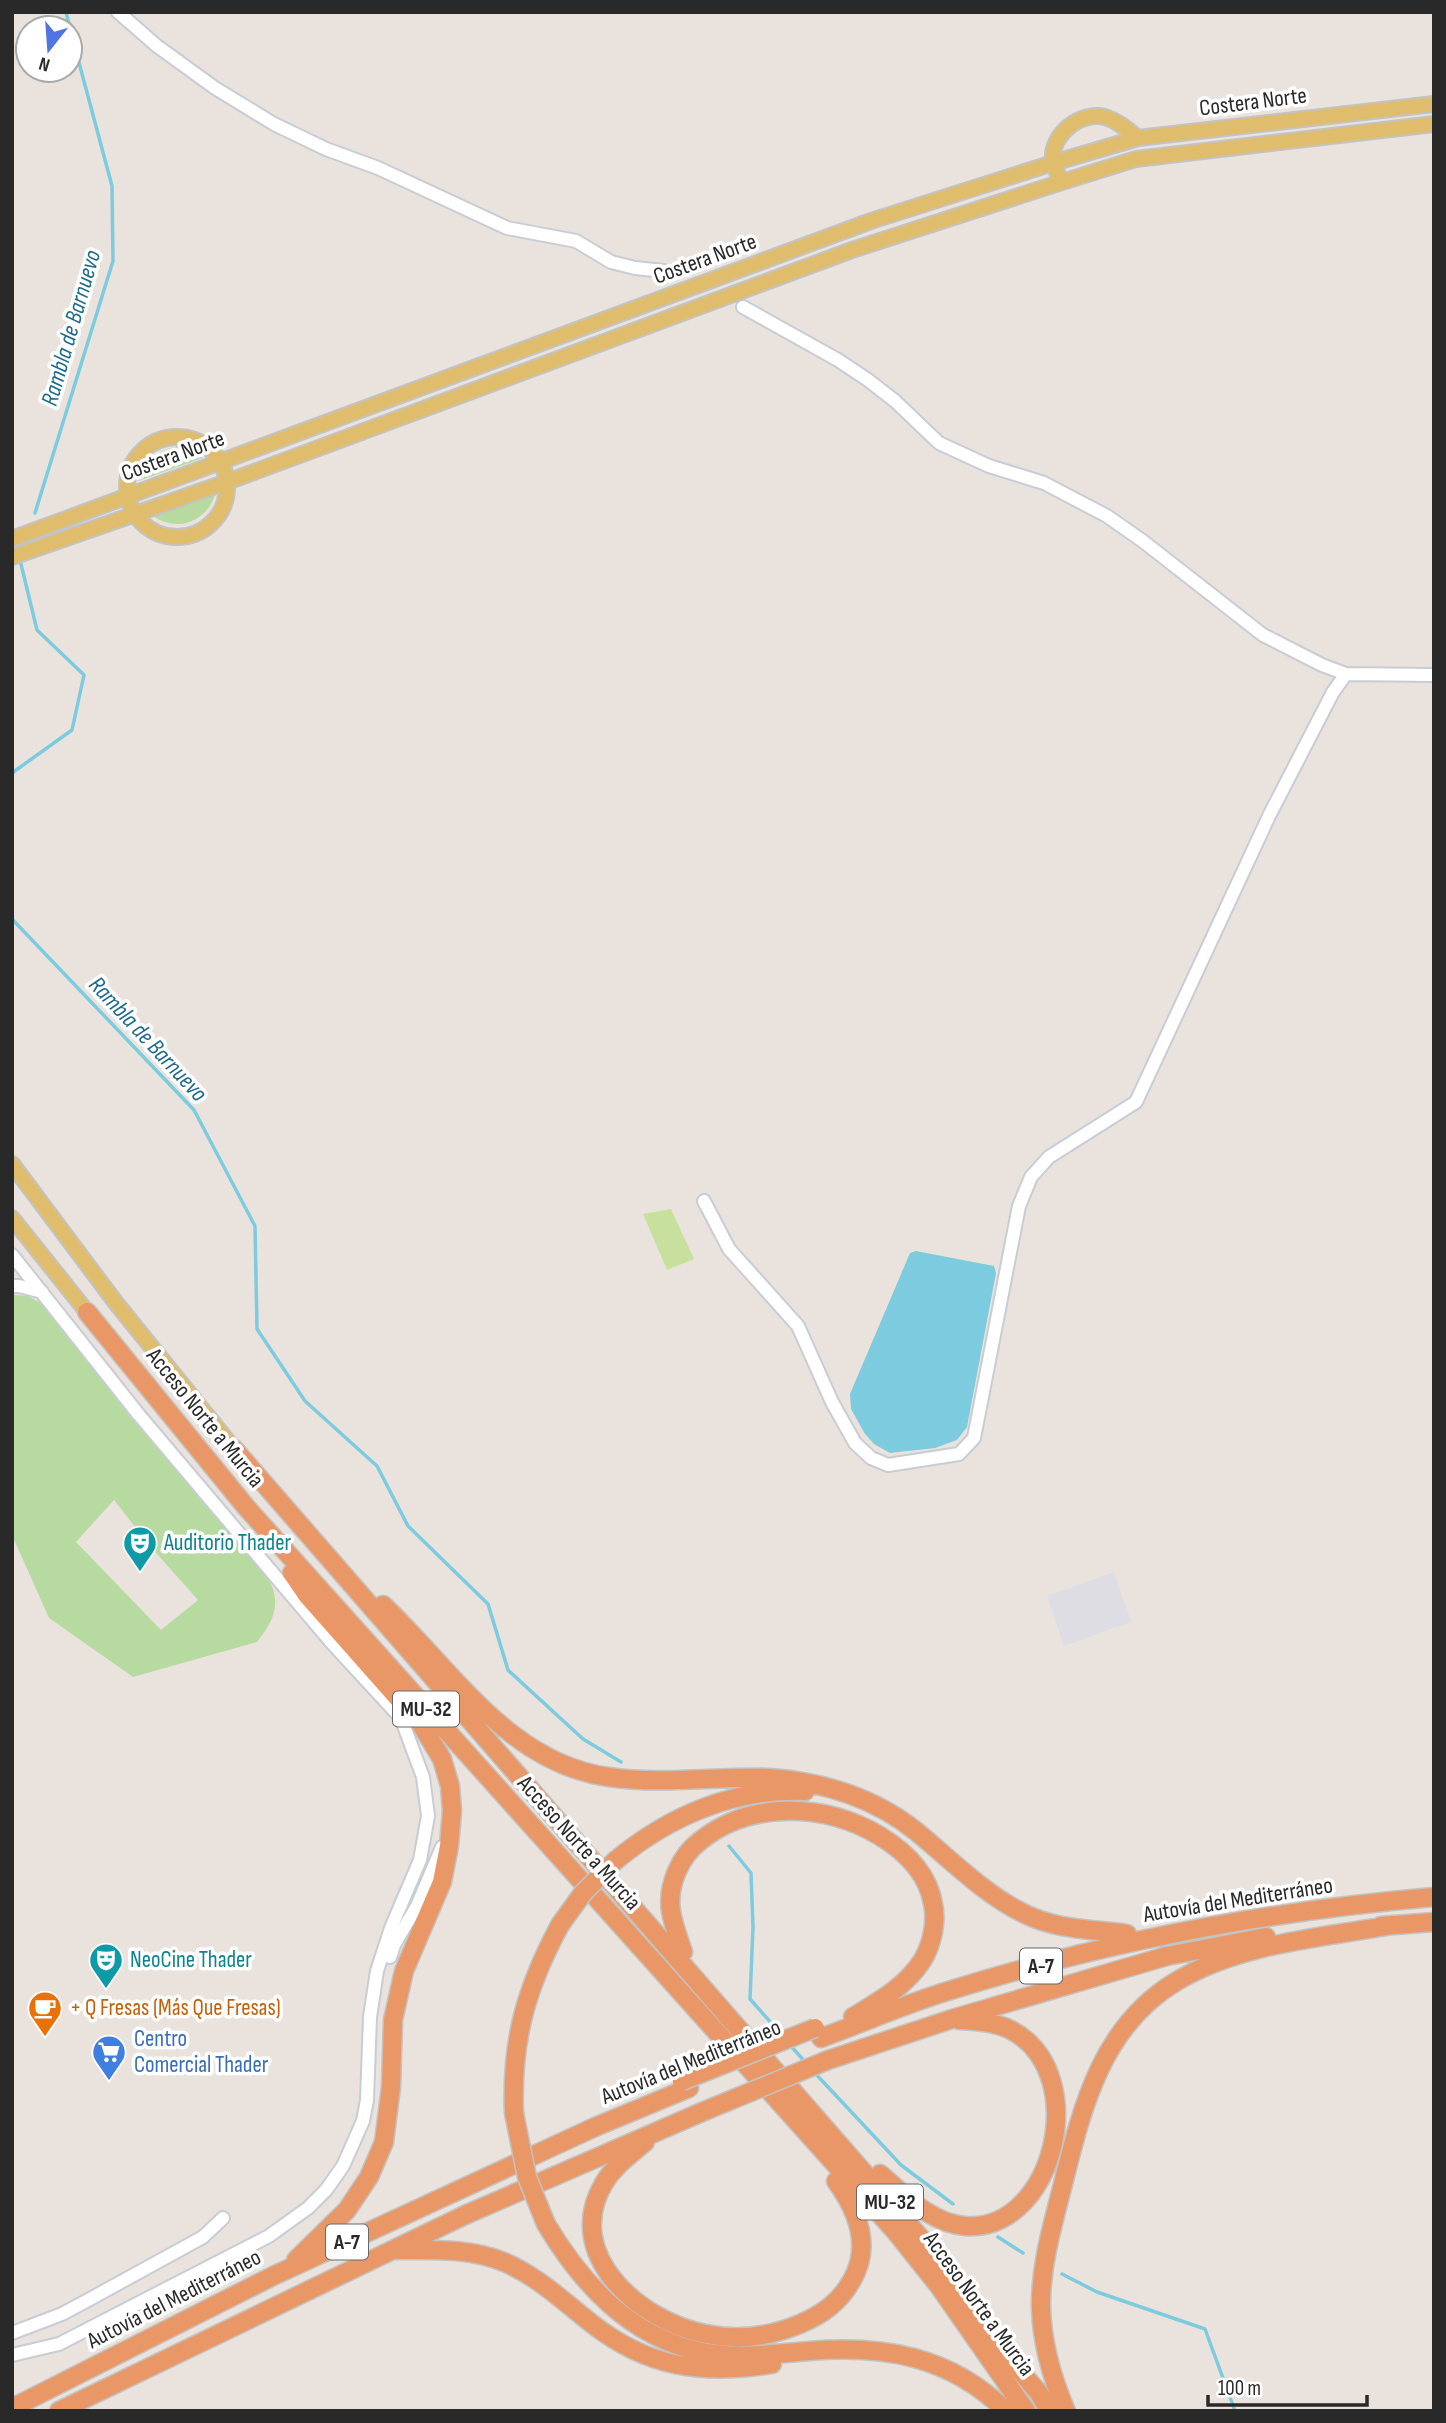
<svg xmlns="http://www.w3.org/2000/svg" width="1446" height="2423" font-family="'Sofia Sans Condensed',sans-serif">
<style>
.industrial{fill:#dedde3}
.green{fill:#b7daa0;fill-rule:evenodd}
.pitch{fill:#c8e09d}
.water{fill:#7ccbdf}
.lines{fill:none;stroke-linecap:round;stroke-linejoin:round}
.stream{stroke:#7ccbdf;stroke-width:3.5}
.minor-casing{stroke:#c8ccd5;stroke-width:16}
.major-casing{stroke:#c3c3c3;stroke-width:18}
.highway-casing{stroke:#c3c3c3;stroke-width:21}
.minor{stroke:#fff;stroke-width:12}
.major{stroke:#dfbd6c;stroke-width:14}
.highway{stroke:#ea9767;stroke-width:18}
.highway-bridge-casing{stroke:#c3c3c3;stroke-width:21;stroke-linecap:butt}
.highway-bridge{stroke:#ea9767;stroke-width:18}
.labels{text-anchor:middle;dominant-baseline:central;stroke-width:7;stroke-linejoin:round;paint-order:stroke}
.shield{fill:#fff;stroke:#696969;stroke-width:2}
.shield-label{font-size:21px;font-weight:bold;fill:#292929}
.street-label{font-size:23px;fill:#292929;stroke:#fff}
.culture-label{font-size:23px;fill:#0d838f;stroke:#fff;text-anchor:start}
.food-label{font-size:23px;fill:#c56008;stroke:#fff;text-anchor:start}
.shop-label{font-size:23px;fill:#366cbe;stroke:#fff;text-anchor:start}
.water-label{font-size:24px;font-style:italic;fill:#1d6b89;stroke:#fff}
</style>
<rect width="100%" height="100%" fill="#eae3dd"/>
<path class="industrial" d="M1114,1572L1131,1622L1064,1646L1047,1596Z"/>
<path class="green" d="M177,446L194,449L203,458L138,481C145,459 156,452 177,446Z
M216,492C207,523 177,533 151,515Z
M15,1295L28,1296L41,1303L269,1580C282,1604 273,1622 257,1642L133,1677L49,1618L12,1535V1296ZM114,1500L150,1546L198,1600L161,1630L76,1542Z"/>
<path class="pitch" d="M671,1209L694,1259L667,1270L643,1214Z"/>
<path class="water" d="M916,1251L994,1266L996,1273L967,1427L957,1440L935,1448L890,1453L874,1444L865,1434L851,1409L850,1394L910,1253Z"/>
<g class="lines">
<path class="stream" d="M66,12L70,28
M35,513L113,261L112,186L70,29
M12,773L72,730L84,675L37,630L20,560
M12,919L194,1110L255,1226L257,1329L305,1401L377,1466L408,1526L488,1604L508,1670L583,1739L621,1762
M729,1846L751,1873L753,1927L750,1999L781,2034
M790,2045L806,2063
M813,2071L901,2165L953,2204
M998,2237L1023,2253
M1062,2274L1097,2292L1205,2329L1235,2411"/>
<g class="minor-casing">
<path id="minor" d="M118,12L157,46L215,88L274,124L326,149L378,168L507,228L576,241L611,262L635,268L664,271
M743,307L838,360L868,380L895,401L939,443L989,466L1044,483L1107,516L1144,542L1263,635L1322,665L1346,674L1434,675
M704,1201L729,1249L798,1326L832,1402L855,1443L871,1458L888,1465L959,1454L974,1438L1019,1206L1031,1177L1049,1157L1136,1102L1269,816L1333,692L1346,674
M12,1255L139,1415L331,1642L401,1718L423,1777L428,1816L420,1860L391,1928L377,1971L370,2017L367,2100L363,2121L343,2166L326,2190L308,2208L269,2236L59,2344L12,2355
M12,1286H19L42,1292
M390,1957L394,1945L417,1906L442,1847
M12,2333L62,2314L90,2299L203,2237L223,2218"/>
</g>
<g class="major-casing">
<path id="major" d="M1062,182C1059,176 1054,168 1053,161C1050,135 1080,111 1105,117C1118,121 1128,130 1138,138
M127 487a50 50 0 1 1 100 0a50 50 0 1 1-100 0Z
M12,539L871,221L1053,163L1138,138L1434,104
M12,557L227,482L852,250L1062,182L1136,159L1434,124
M12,1164L116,1303L234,1449
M12,1218L87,1312"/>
</g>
<g class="highway-casing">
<path id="highway" d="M87,1312L246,1507L895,2231L939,2286L1026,2411
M234,1449L938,2258L1021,2372L1039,2393L1049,2411
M292,1573L307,1595L421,1724L442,1759L450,1786L452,1811L449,1846L442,1882L404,1971L393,2020L391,2087L384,2142L369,2177L347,2210L296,2260
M383,1605C451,1669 509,1764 609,1777C662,1785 716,1776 770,1778C823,1782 875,1798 917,1832C951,1860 983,1893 1023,1913C1056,1930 1091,1929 1127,1934
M615,1861C669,1816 734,1788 805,1791
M1381,1926L1434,1922
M683,1952C679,1939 673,1925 671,1911C667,1886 680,1856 700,1841C751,1800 825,1803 880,1836C906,1852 928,1873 933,1904C937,1922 932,1945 922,1961C905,1987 879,2001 853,2017
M821,2038C862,2023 903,2005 945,1992C1104,1942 1268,1911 1434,1897
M828,2060L952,2019L1167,1956L1266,1937
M514,2113C511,2041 526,1988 560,1925
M645,2142C630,2155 614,2166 604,2183C561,2255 641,2322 706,2334C738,2341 771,2336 800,2324C823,2314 840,2302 852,2280C872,2246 857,2210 836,2181
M880,2174C905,2195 930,2223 965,2226C1054,2233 1093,2073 1011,2030C995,2022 976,2021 959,2020
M546,2224C582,2284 630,2337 702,2352C737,2359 774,2354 809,2351C884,2345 950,2356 1006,2411
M399,2250C435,2250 470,2248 504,2262C537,2276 563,2301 591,2323C648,2368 702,2375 772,2364
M12,2408L273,2276L595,2127L689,2088
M59,2411L465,2215L702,2112
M1066,2411C1052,2378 1042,2344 1041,2308C1040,2268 1052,2227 1062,2188C1082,2108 1101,2026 1177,1981C1241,1943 1320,1938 1392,1925"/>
</g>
<use href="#minor" class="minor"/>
<use href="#major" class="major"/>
<use href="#highway" class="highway"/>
<g class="highway-bridge-casing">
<path id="highway-bridge" d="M560,1925L583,1893L615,1861
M682,2081L815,2028
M702,2112L828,2060
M514,2113L527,2177L546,2224"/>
</g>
<use href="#highway-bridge" class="highway-bridge"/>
</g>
<defs>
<g id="theatre-pin" transform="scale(1.75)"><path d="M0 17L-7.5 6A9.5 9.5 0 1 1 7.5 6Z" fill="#0f9aa8" stroke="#fff"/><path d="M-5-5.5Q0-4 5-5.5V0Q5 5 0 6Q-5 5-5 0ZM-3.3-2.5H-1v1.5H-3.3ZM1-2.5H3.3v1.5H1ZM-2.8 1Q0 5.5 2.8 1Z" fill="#fff"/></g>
<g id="cafe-pin" transform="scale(1.75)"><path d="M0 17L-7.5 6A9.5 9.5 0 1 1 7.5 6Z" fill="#e8710a" stroke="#fff"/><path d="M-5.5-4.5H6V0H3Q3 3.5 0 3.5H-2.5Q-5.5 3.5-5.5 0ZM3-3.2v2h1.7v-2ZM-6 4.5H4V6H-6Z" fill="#fff"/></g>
<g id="supermarket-pin" transform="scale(1.75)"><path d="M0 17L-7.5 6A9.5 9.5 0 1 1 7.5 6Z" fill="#3f7fe0" stroke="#fff"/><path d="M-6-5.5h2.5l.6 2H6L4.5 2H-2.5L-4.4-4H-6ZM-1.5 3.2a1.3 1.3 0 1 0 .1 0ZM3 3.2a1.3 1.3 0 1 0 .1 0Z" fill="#fff"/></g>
</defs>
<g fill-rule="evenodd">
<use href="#theatre-pin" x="140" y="1543"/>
<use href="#theatre-pin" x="106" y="1960"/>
<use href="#cafe-pin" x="45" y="2008"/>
<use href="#supermarket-pin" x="109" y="2052"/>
</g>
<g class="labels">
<g class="shield">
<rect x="393" y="1691.5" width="66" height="35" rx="5"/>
<rect x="1020" y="1948.5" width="42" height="35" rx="5"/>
<rect x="857" y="2184.5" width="66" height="35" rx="5"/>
<rect x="326" y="2224.5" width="42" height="35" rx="5"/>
</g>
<g class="shield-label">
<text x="426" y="1709">MU-32</text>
<text x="1041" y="1966">A-7</text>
<text x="890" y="2202">MU-32</text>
<text x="347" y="2242">A-7</text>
</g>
<g class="street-label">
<text transform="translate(1253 102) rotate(-7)">Costera Norte</text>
<text transform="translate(705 259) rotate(-20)">Costera Norte</text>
<text transform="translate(173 456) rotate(-20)">Costera Norte</text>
<text transform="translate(205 1418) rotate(51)">Acceso Norte a Murcia</text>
<text transform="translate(579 1843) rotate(48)">Acceso Norte a Murcia</text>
<text transform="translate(1238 1900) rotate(-9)">Autovía del Mediterráneo</text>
<text transform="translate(691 2062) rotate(-22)">Autovía del Mediterráneo</text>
<text transform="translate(174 2299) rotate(-27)">Autovía del Mediterráneo</text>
<text transform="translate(979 2304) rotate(54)">Acceso Norte a Murcia</text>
</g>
<g class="culture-label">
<text x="164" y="1543">Auditorio Thader</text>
<text x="130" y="1960">NeoCine Thader</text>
</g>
<g class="food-label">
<text x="70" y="2008">+ Q Fresas (Más Que Fresas)</text>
</g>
<g class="shop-label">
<text x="134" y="2039">Centro<tspan x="134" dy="26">Comercial Thader</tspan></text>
</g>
<g class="water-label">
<text transform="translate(71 328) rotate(-74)">Rambla de Barnuevo</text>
<text transform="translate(148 1039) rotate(47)">Rambla de Barnuevo</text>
</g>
</g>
<rect width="1446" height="2423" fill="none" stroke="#292929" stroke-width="28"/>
<g transform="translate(49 49) rotate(197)"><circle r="33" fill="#ffffff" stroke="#a9a9a9" stroke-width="2"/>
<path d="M0-5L12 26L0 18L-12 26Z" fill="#5075e3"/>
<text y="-10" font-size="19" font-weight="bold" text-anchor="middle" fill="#292929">N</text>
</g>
<path d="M1208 2395v10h159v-10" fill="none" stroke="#292929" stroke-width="3.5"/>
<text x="1218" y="2395" font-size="21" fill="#292929" stroke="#ffffff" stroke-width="5" paint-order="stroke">100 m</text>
</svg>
